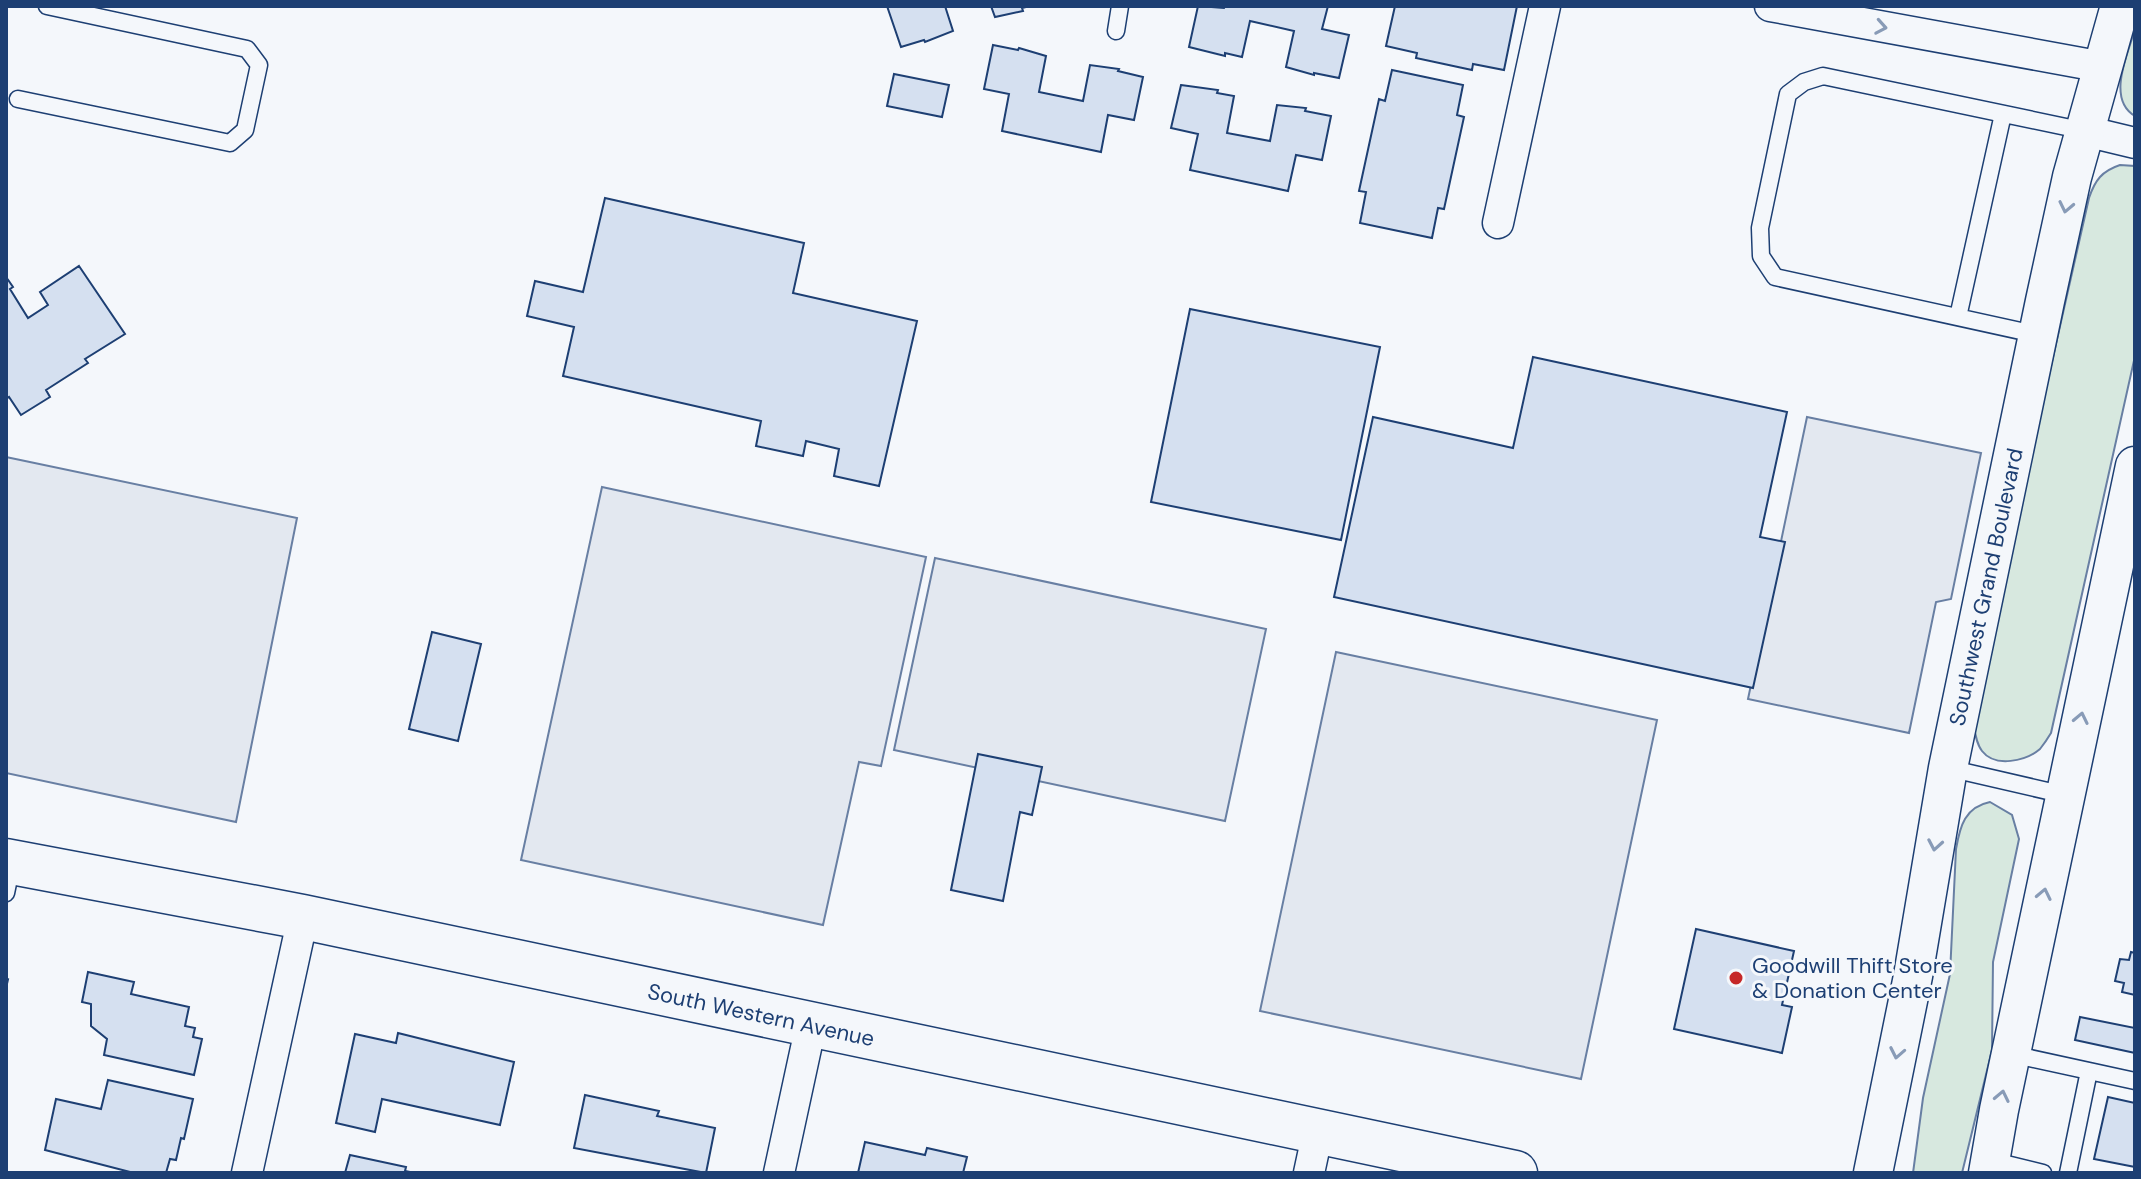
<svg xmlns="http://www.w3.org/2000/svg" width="2141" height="1179" font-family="'DM Sans',sans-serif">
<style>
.green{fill:#d7e8df;stroke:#687fa3;stroke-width:2}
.parking{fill:#e3e8f0;stroke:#687fa3;stroke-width:2}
.building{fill:#d5e0f0;stroke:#1d3f73;stroke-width:2}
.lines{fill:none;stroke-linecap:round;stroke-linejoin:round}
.service-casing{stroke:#1d3f73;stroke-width:19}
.minor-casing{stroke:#1d3f73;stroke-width:33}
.tertiary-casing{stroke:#1d3f73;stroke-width:41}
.secondary-casing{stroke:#1d3f73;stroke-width:47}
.service{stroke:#f4f7fb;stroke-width:16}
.minor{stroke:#f4f7fb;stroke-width:30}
.tertiary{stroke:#f4f7fb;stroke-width:38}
.secondary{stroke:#f4f7fb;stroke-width:44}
.fence{stroke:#1d3f73;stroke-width:2;stroke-dasharray:10 4;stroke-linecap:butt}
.oneway{stroke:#889bb7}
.poi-dot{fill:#c62828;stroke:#f4f7fb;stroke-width:3}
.labels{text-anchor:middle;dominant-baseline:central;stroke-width:6;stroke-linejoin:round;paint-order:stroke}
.street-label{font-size:22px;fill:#1d3f73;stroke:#f4f7fb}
.poi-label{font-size:22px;fill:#1d3f73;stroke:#f4f7fb;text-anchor:start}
</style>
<rect width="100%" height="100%" fill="#f4f7fb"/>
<path class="green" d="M2135,29V116C2106,99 2128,54 2135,29Z
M2120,165L2135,166V356L2051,733C2048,738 2044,744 2040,749C2026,761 1995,768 1982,751C1975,742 1974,726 1972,715L2089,198C2095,180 2102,171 2120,165Z
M1990,802L2012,815L2019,839L1993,962L1992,1050L1962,1173H1913L1923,1098L1950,974L1956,849C1960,826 1965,807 1990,802Z"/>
<path class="parking" d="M1807,417L1981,453L1951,599L1936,602L1909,733L1748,699Z
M6,457L297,518L236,822L6,773Z
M602,487L926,557L881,766L859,762L823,925L521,860Z
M935,558L1266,629L1225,821L894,750Z
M1336,652L1657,720L1581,1079L1260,1011Z"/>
<path class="building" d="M887,6H945L953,31L925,42L924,40L901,47Z
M991,6H1030L1022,8L1023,11L995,17Z
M1198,6L1224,8L1225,6H1328L1322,29L1349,35L1339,78L1314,73V75L1286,67L1294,31L1250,21L1242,57L1225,53V56L1189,47Z
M1395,6H1517L1504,70L1473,64L1472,70L1416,58L1417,53L1386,46Z
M993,45L1018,50L1019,48L1046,56L1039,92L1083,101L1090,65L1119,69L1118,71L1143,77L1134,120L1108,115L1101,152L1002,131L1009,94L984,89Z
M1392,70L1463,85L1457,115L1464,117L1444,209L1438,208L1432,238L1360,223L1366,192L1359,191L1379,99L1385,101Z
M894,74L949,85L942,117L887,106Z
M1181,85L1218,90L1217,93L1234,96L1227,133L1270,141L1277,105L1306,108L1305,111L1331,116L1322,160L1296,155L1288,191L1190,170L1198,134L1171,128Z
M605,198L804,243L793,293L917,321L879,486L834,476L839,449L806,441L803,456L756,446L761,421L563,376L574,327L527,316L535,281L583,292Z
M79,266L125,334L85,359L88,363L46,390L50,397L21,415L9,397L6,399V277L13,287L10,289L28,318L48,305L40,292Z
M1190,309L1380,347L1341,540L1151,502Z
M1533,357L1787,412L1760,537L1785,542L1753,688L1334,597L1373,417L1513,448Z
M432,632L481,644L458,741L409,729Z
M978,754L1042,767L1032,815L1020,812L1003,901L951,890Z
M1696,929L1794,951L1782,1005L1792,1007L1782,1053L1674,1029Z
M2131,952L2135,953V995L2122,992L2124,983L2115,981L2120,959L2129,960Z
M88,972L134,982L131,994L189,1007L185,1026L195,1028L193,1037L202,1039L194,1075L104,1055L107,1039L91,1026V1004L82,1002Z
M2080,1017L2135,1028V1053L2075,1040Z
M398,1033L514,1062L500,1125L382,1099L375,1132L336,1123L355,1034L396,1043Z
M108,1080L193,1099L184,1139L181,1138L176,1160L170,1159L166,1173H134L45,1150L56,1099L101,1109Z
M585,1095L659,1111L657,1116L715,1128L706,1173L574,1148Z
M2108,1097L2135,1103V1167L2094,1159Z
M865,1142L925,1155L927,1148L967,1157L963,1173H858Z
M350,1155L406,1167L405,1171L415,1173H345Z"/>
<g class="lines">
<g class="service-casing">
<path id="service" d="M1116,31L1120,6
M18,99L230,143L245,130L259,65L247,49L47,6
M1958,317L2003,114
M2039,335L1775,277L1761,256L1760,228L1788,94L1804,82L1823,76L2085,131
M1948,768L2065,795
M6,893L12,864
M2011,1054L2135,1081
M1990,1160L2043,1173
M2068,1173L2089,1071"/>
</g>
<g class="minor-casing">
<path id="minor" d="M1770,6L2103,67
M2085,131L2135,143
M1498,223L1545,6
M247,1173L303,917
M779,1173L811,1025
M1309,1173L1318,1131"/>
</g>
<g class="tertiary-casing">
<path id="tertiary" d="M1873,1173L1913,976L1948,768L2045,301L2072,177L2120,6
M1988,1173L1999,1110L2135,466"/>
</g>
<g class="secondary-casing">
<path id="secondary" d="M6,861L303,917L1515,1173"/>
</g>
<use href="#service" class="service"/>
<use href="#minor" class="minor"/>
<use href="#tertiary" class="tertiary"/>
<use href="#secondary" class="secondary"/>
<path class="fence" d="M6,988L9,975"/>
</g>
<defs><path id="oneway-chevron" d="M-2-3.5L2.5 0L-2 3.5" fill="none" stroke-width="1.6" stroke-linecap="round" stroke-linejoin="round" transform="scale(2)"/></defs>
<g class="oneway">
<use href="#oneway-chevron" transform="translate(1881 27) rotate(10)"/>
<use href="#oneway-chevron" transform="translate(2066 207) rotate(102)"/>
<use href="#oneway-chevron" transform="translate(2081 718) rotate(-78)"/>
<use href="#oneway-chevron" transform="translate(1935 845) rotate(100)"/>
<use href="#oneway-chevron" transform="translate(2044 894) rotate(-78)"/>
<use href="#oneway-chevron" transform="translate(1897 1053) rotate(101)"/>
<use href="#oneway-chevron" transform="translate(2002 1096) rotate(-78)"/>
</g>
<circle class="poi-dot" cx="1736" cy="978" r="8"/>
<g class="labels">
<g class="street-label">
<text transform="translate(1986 587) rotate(-78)">Southwest Grand Boulevard</text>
<text transform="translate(761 1015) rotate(12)">South Western Avenue</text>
</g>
<g class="poi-label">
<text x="1752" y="965">Goodwill Thift Store<tspan x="1752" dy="25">&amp; Donation Center</tspan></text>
</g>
</g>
<rect width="2141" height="1179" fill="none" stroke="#1d3f73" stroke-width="16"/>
</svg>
